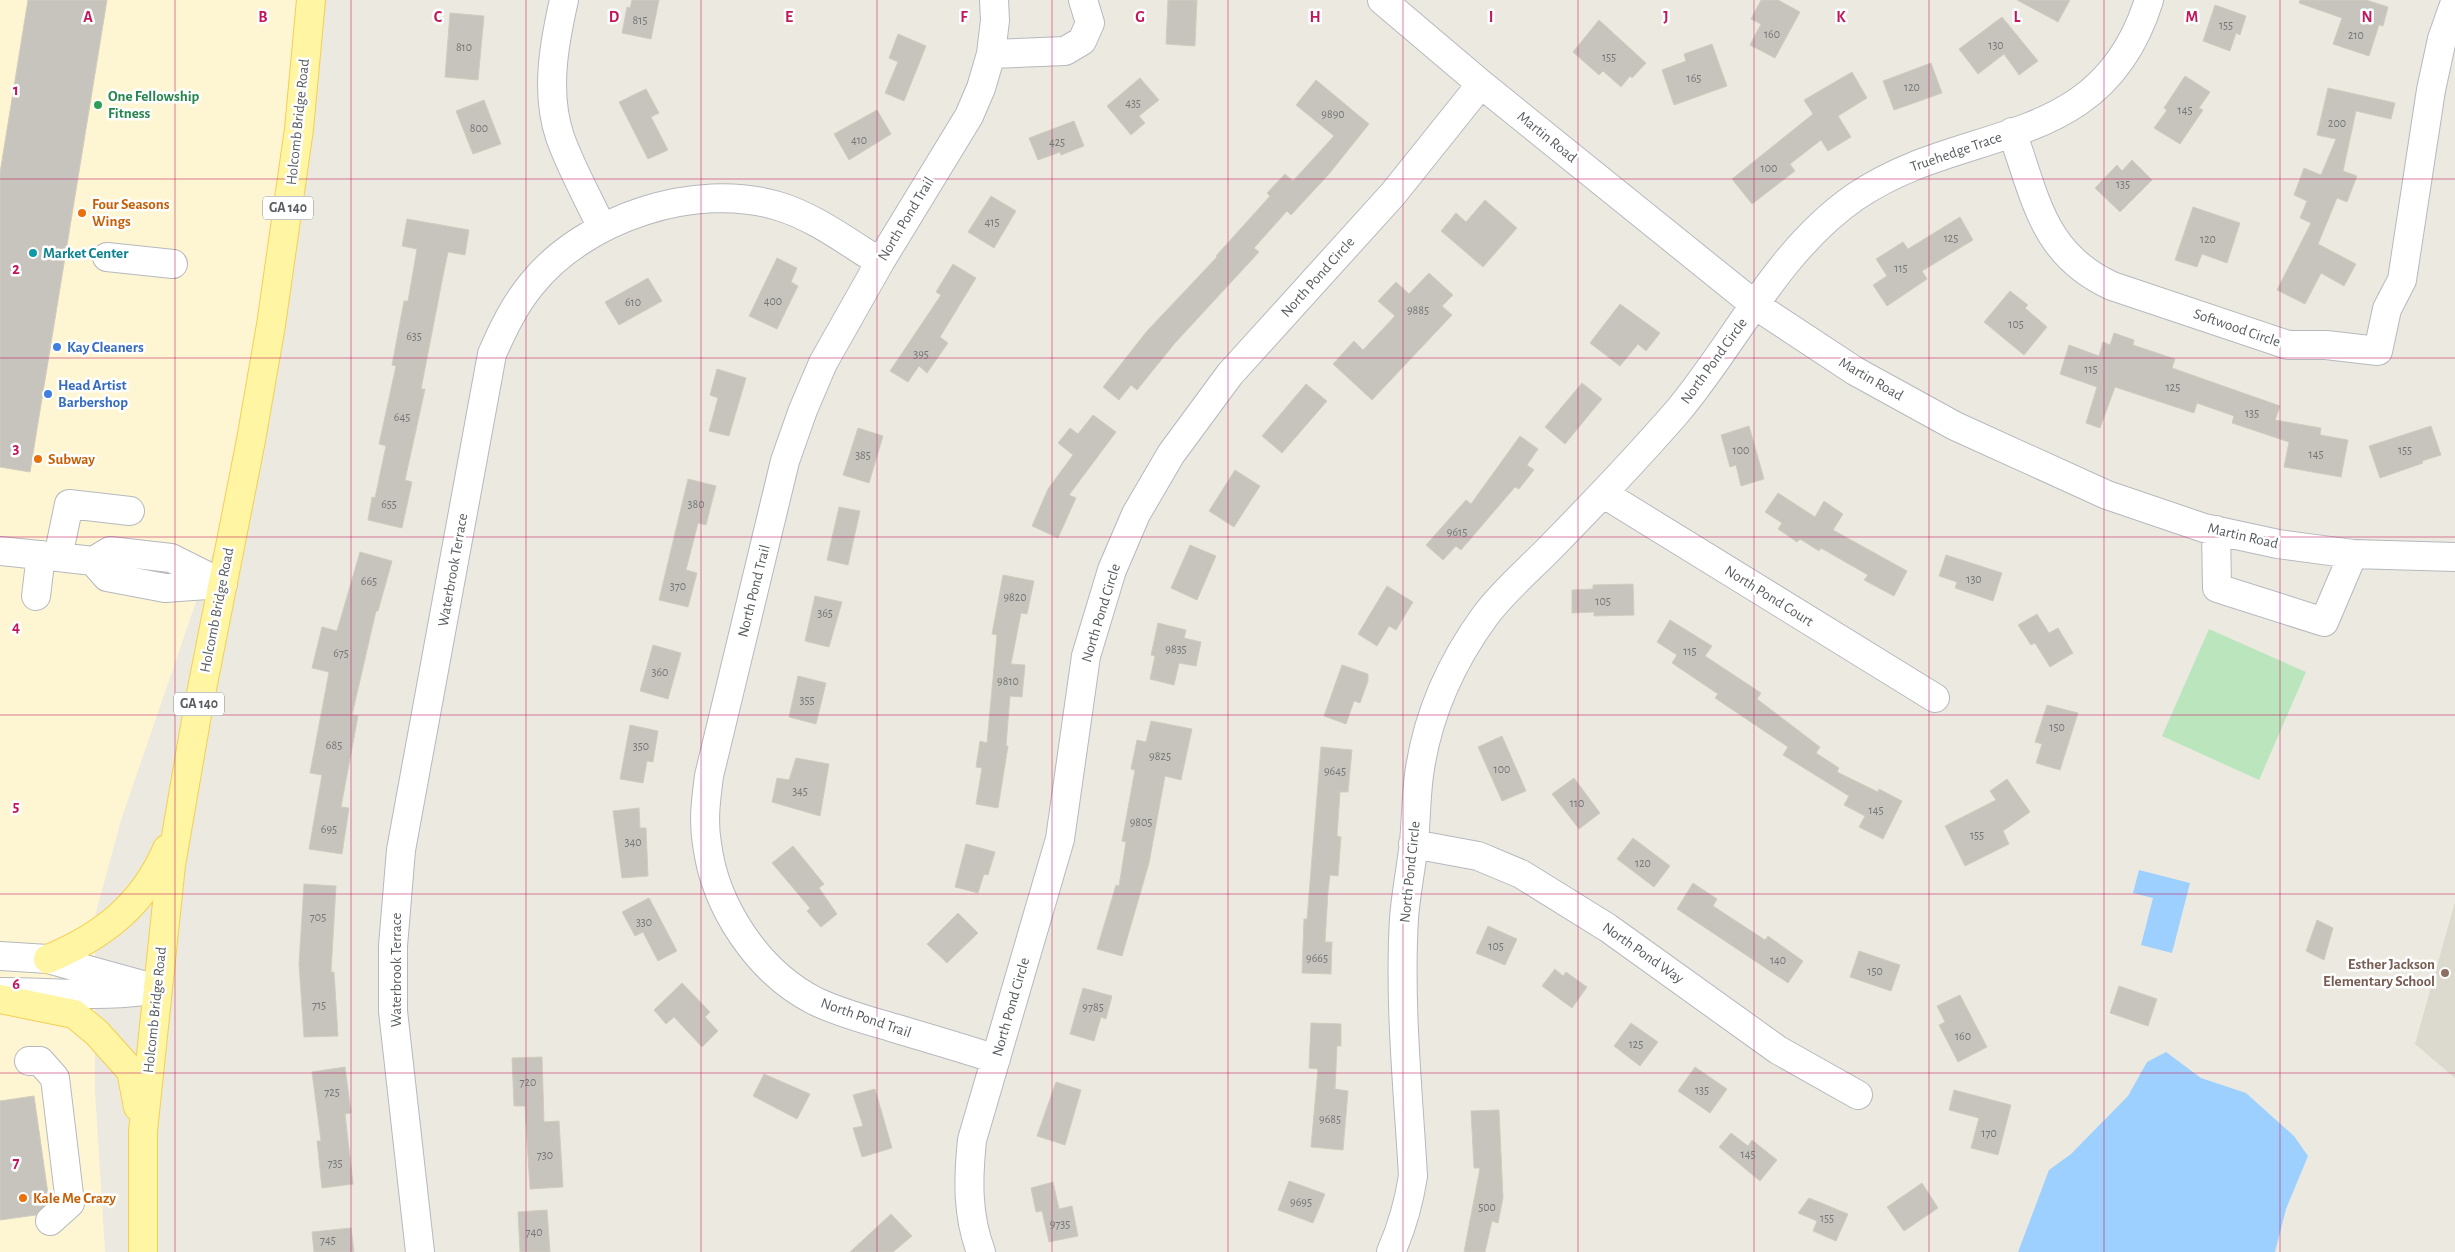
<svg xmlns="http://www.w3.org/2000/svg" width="2455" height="1252" font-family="'Alegreya Sans',sans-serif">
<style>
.commercial{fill:#fef6d3}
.education{fill:#dcd9ce}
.green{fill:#bbe5bd}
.water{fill:#9dcfff}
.building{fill:#c7c4bd;stroke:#d1ccbe}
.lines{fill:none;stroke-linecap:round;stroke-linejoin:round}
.minor-casing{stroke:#b5b8bd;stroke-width:30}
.major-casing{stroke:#f3cf52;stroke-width:30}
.minor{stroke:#fff;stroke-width:28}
.major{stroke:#fff5a2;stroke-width:28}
.grid{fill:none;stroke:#c2185b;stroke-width:1;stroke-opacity:0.55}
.leisure-dot{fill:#2e9e5b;stroke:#fff;stroke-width:2}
.food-dot{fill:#e8710a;stroke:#fff;stroke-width:2}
.culture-dot{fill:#0f9aa8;stroke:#fff;stroke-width:2}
.shop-dot{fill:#3f7fe0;stroke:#fff;stroke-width:2}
.education-dot{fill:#8d6e63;stroke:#fff;stroke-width:2}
.labels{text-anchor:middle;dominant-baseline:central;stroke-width:5;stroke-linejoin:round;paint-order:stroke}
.number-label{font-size:12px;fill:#747678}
.shield{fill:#fff;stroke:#8a8d90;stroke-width:1}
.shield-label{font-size:14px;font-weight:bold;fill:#585c61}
.leisure-label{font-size:15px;font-weight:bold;fill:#27864d;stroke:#fff;text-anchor:start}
.street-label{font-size:15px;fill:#585c61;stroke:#fff}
.food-label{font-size:15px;font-weight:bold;fill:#c56008;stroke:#fff;text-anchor:start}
.culture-label{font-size:15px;font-weight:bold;fill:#0d838f;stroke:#fff;text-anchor:start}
.shop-label{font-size:15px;font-weight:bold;fill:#366cbe;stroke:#fff;text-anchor:start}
.education-label{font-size:15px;font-weight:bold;fill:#785e54;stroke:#fff;text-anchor:end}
.grid-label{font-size:16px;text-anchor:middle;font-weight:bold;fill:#c2185b;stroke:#fff;stroke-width:5;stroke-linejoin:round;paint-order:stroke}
</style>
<rect width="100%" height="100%" fill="#eceae0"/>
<path class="commercial" d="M0,0H324L255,430L121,820L95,916V1092L105,1252H0Z"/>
<path class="education" d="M2455,902V1078L2415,1044Z"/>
<path class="green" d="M2209,629L2306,672L2259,780L2162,736Z"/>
<path class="water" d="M2139,870L2190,883L2172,953L2141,945L2153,898L2133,893Z
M2166,1052L2201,1078L2246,1093L2294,1136L2308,1156L2286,1209L2275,1252H2018L2049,1170L2071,1154L2128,1096L2147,1062Z"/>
<path class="building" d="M28,0H107L30,472L0,467V173Z
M632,0H659L651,39L622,33L627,7L630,8Z
M1168,0H1197L1195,46L1166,44Z
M1761,0H1778L1800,12L1775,58L1750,45L1761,24L1751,19Z
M2017,0H2070L2058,22Z
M2300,0H2366L2388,7L2383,26L2379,25L2369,56L2333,44L2342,18L2299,3Z
M2215,5L2246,16L2240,35L2236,33L2230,51L2203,41Z
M450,13L484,16L478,80L445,77Z
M2002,17L2038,61L2019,75L2004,54L1978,74L1959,49Z
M1599,20L1646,63L1632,78L1630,76L1621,87L1603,71L1599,75L1573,52Z
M898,34L926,46L904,101L885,93L898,62L889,58Z
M1712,44L1727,86L1674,105L1662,70L1686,61L1684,54Z
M1931,63L1942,93L1894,110L1883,81Z
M1852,72L1867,98L1838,116L1851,137L1828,151L1821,140L1790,164L1795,171L1752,204L1732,179L1813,114L1804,100Z
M2185,76L2210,92L2199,108L2203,110L2180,144L2154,128L2167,110L2164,108Z
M1140,78L1159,100L1139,116L1145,123L1131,135L1107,106Z
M1316,80L1369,124L1329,174L1291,215L1287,211L1254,248L1259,252L1175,343L1137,390L1131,385L1119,400L1103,387L1147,331L1217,257L1216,256L1270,196L1267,193L1285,174L1293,181L1334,136L1296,105Z
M2328,88L2395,103L2391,119L2356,111L2343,171L2357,176L2347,202L2337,198L2318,244L2356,264L2344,286L2321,273L2305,304L2277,290L2311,223L2300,218L2307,201L2294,195L2304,168L2321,175L2336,139L2317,135Z
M646,89L659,113L651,117L668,150L648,159L619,102Z
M484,100L501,144L473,154L456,111Z
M877,110L891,134L849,160L834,134Z
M1074,121L1084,146L1061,155L1060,152L1038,160L1029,138Z
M2132,160L2152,180L2120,212L2095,188L2117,165L2122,171Z
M991,196L1016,211L994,248L968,232Z
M1485,200L1517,228L1483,267L1441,231L1456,213L1466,222Z
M2193,207L2240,223L2227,263L2202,254L2197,267L2175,260Z
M1960,217L1973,240L1922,271L1927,279L1887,306L1873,285L1887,276L1876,259L1903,242L1908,249Z
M407,219L469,230L465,255L448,252L442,281L421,389H425L405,480L412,482L402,528L368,520L372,497L375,498L386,446L379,444L396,366L392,365L404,301H408L417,249L402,246Z
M777,258L797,268L791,282L798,286L777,329L749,316Z
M953,264L976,278L940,337L948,343L927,373L919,366L908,382L890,371L941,295L936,292Z
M1429,273L1453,295L1442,306L1452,315L1372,400L1333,364L1354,341L1363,350L1395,316L1378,301L1396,282L1409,294Z
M648,278L662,301L619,325L605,302Z
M2010,291L2028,305L2025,308L2047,327L2024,355L1984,322Z
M1620,304L1660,333L1646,351L1638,344L1620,366L1590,343Z
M2114,333L2134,340L2133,345L2175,359L2172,368L2280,406L2275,420L2321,428L2320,435L2348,440L2341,477L2284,467L2289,442L2232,423L2234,416L2197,403L2194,413L2115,387L2100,428L2086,423L2097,387L2060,374L2069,345L2099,356L2103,342L2110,345Z
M717,369L746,378L729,436L709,431L718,398L710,395Z
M1582,383L1602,399L1565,444L1545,427Z
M1306,384L1327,401L1282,453L1262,436Z
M1093,415L1116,432L1069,495L1076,498L1058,538L1032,526L1048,489L1073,455L1058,443L1070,428L1078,434Z
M1749,426L1764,479L1741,486L1736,465L1730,467L1721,435Z
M2431,426L2441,455L2422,461L2423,463L2380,478L2369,446Z
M858,428L883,436L869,483L843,475Z
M1520,436L1538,449L1527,465L1534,470L1519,489L1515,487L1461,550L1456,546L1443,560L1426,545L1466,500L1471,504Z
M1235,470L1260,486L1234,527L1209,511Z
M688,479L716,486L706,525L698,523L686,570L697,573L688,607L659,600Z
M1778,493L1815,517L1824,501L1843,514L1833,530L1907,571L1894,596L1864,580L1868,575L1821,548L1819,551L1800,539L1797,542L1778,529L1782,523L1765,512Z
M839,507L860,511L848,565L827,560Z
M1190,545L1216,556L1197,600L1171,588Z
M360,552L392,561L378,611H376L352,715L358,716L341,807L349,808L342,854L309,849L322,775L310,773L329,672L312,668L322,627L337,631Z
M1946,555L2002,573L1993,601L1955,588L1957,582L1939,576Z
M1003,575L1034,581L1027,614L1021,613L1011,664L1025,665L1022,697L1010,696L1006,746H1008L998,808L976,804L982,768L976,767L980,741L987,743L997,635L992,634Z
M1633,584L1634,615L1594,616V612L1572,613V590L1593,589V585Z
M1387,586L1413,602L1396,630L1389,626L1377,646L1358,634Z
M815,596L842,602L829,647L805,641Z
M2037,614L2049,633L2058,628L2073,653L2050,667L2035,643L2031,645L2018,625Z
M1670,620L1712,646L1705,656L1761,693L1757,699L1820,747L1816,753L1839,768L1837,772L1878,792L1879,789L1902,801L1883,839L1859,827L1865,816L1844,805L1849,796L1783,755L1788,747L1715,698L1718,694L1672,663L1677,655L1657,642Z
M1158,623L1186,630L1184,638L1201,642L1196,666L1179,663L1174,685L1150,679L1155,656L1151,655Z
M653,645L681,653L668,699L640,691Z
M1342,665L1368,674V681L1360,703L1354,701L1346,724L1324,716Z
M798,676L826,683L816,724L789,717Z
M2047,705L2078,713L2060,770L2036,763L2042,744L2035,742Z
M1151,721L1192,729L1181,780L1165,776L1149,863L1122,956L1097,949L1116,885L1119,886L1126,842L1122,841L1135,770L1131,769L1137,740L1146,742Z
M630,725L658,731L653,762L647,761L643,783L620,779Z
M1502,736L1526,791L1502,801L1478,747Z
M1321,747L1352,750L1348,792H1340L1337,836L1341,837L1338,876L1330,875L1328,891L1325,942H1332L1331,974L1302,973L1304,919H1307Z
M796,758L829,764L820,816L772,802L777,778L789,780Z
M1574,778L1600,813L1579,829L1552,794Z
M2007,779L2030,812L2003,831L2009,844L1965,866L1945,826L1996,800L1990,791Z
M639,808L640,828H646L648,876L622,878L613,811Z
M1633,838L1670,866L1654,887L1617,859Z
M966,844L995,852L988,875L984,874L978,893L955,887Z
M793,846L824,884L819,888L837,914L821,927L807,911L810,908L772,863Z
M1693,883L1717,899L1713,906L1765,940L1768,936L1803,961L1788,983L1677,909Z
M304,884L336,886L331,972H334L338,1036L304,1037L299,964Z
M649,898L677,951L658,961L643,932L635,936L622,912Z
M958,913L978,933L947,963L927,944Z
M2317,920L2333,928L2324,960L2306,951Z
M1488,926L1517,939L1505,965L1476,953Z
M1859,951L1900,965L1891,991L1850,977Z
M1555,969L1563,976L1566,972L1587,987L1572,1008L1542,986Z
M682,983L710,1012L705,1017L718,1031L702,1047L674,1017L666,1024L654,1010Z
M2119,986L2157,999L2148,1026L2110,1013Z
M1083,988L1112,996L1106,1019L1101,1017L1094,1041L1070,1034Z
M1960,995L1987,1047L1958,1062L1939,1025L1945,1022L1937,1006Z
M1311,1023L1341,1024V1046H1337L1335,1089L1348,1091L1343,1150L1311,1147L1318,1069L1309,1068Z
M1631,1023L1658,1042L1640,1066L1614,1046Z
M542,1057L544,1122L559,1121L563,1187L530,1189L525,1106H514L512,1058Z
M345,1067L351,1113L345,1114L353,1184L322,1188L317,1141H321L312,1072Z
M1695,1067L1727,1089L1710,1113L1678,1091Z
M764,1074L810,1094L797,1119L753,1096Z
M1056,1082L1081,1090L1065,1145L1037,1136Z
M875,1089L892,1148L862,1157L853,1128L863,1126L853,1095Z
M1954,1090L2011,1105L1998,1155L1971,1148L1979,1118L1949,1110Z
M34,1096L49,1201L36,1215L0,1220V1101Z
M1499,1110L1503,1198L1498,1223L1492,1221L1485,1252H1464L1480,1168H1474L1471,1111Z
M1731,1133L1748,1146L1752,1140L1777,1160L1760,1181L1719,1147Z
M1289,1181L1325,1194L1313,1223L1278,1210Z
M1053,1182L1059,1209L1072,1206L1078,1236L1049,1242L1042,1211L1036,1212L1031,1188Z
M1922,1183L1938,1208L1904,1231L1887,1207Z
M1809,1198L1848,1214L1836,1241L1813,1231L1817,1221L1798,1213Z
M547,1210L550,1252H520L518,1212Z
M891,1214L912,1236L893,1252H850Z
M351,1228L354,1252H314L312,1232Z"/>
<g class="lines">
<g class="minor-casing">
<path id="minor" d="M564,0C554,44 545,93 560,137C571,168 588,198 602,228
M994,0L995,20L991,54L981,88L969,116L880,262L823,363L803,410L785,461L709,776C706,799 703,821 707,844C715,907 758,972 815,1001C840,1013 867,1020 894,1028C928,1038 962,1048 996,1059
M1382,0L1481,84L1755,305L1855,371L1955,426L2107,495L2204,528L2278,544L2353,554L2455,557
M991,54L1065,51L1082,41L1090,23L1083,0
M2012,132C2036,198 2042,254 2112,286L2288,345H2326L2378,351L2387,309L2402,280L2431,90L2442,39L2455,2
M107,257L173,264
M1604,494L1935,698
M2216,530L2217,588L2324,622L2353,554
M0,551L58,557L69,504L130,511
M58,557L93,561L110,551L171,558L223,584
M93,561L107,577L165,588L221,584
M36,596L41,555
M1413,844L1478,856L1521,874L1608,928L1778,1050L1858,1095
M0,956L48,959L157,989
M0,992C48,992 96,997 143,991
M29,1061H40L55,1078L70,1203L50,1221
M420,1252L393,1011V946L401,850L492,354C503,329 514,306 531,285C584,218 696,181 778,206C815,217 847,242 880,262
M981,1252C967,1215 968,1179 972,1140L1060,839L1086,656L1112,570L1136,514L1171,454L1230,374L1393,194L1481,84
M1391,1252C1402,1227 1409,1202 1413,1176C1408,1090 1399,1004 1404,918C1406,893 1411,868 1414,843C1416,821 1416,798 1419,775C1427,716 1450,664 1485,616C1504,590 1531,568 1553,545C1595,502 1637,458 1677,412C1736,342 1777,251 1855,197C1964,122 2101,155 2149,0"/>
</g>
<g class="major-casing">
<path id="major" d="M48,959C103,936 143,905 167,849
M0,999L74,1014L97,1033L131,1071L138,1107
M143,1252V1131L171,865L198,709L251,440L271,325L299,129L311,0"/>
</g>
<use href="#minor" class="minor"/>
<use href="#major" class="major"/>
</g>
<path class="grid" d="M175,0V1252M351,0V1252M526,0V1252M701,0V1252M877,0V1252M1052,0V1252M1228,0V1252M1403,0V1252M1578,0V1252M1754,0V1252M1929,0V1252M2104,0V1252M2280,0V1252M0,179H2455M0,358H2455M0,537H2455M0,715H2455M0,894H2455M0,1073H2455"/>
<circle class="leisure-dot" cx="98" cy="105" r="5"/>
<g class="food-dot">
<circle cx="82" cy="213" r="5"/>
<circle cx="38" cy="459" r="5"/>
<circle cx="23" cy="1198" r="5"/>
</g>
<circle class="culture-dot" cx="33" cy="253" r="5"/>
<g class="shop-dot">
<circle cx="57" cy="347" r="5"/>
<circle cx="48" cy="394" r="5"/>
</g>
<circle class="education-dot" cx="2445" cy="973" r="5"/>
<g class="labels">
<g class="number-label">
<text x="640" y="20">815</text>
<text x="2226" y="25">155</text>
<text x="1772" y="34">160</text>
<text x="2356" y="35">210</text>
<text x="1996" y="45">130</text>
<text x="464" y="47">810</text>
<text x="1609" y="57">155</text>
<text x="1694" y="78">165</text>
<text x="1912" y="87">120</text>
<text x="1133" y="103">435</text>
<text x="2185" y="110">145</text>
<text x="1333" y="114">9890</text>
<text x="2337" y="123">200</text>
<text x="479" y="128">800</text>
<text x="859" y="140">410</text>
<text x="1057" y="142">425</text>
<text x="1769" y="168">100</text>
<text x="2123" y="184">135</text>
<text x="992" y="222">415</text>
<text x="1951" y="238">125</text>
<text x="2208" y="239">120</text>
<text x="1901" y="268">115</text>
<text x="773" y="301">400</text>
<text x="633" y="302">610</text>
<text x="1418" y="310">9885</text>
<text x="2016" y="324">105</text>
<text x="414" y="336">635</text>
<text x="921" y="354">395</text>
<text x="2091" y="369">115</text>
<text x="2173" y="387">125</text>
<text x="2252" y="413">135</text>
<text x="402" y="417">645</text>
<text x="1741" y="450">100</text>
<text x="2405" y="450">155</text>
<text x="2316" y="454">145</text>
<text x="863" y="455">385</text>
<text x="389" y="504">655</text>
<text x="696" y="504">380</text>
<text x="1457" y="532">9615</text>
<text x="1974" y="579">130</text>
<text x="369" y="581">665</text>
<text x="678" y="586">370</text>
<text x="1015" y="597">9820</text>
<text x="1603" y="601">105</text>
<text x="825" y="613">365</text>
<text x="1176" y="649">9835</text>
<text x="1690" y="651">115</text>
<text x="341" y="653">675</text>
<text x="660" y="672">360</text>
<text x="1008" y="681">9810</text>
<text x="807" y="700">355</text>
<text x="2057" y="727">150</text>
<text x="334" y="745">685</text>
<text x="641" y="746">350</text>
<text x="1160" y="756">9825</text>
<text x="1502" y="769">100</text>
<text x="1335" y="771">9645</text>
<text x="800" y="791">345</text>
<text x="1577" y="803">110</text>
<text x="1876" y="810">145</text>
<text x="1141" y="822">9805</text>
<text x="329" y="829">695</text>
<text x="1977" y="835">155</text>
<text x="633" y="842">340</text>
<text x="1643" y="863">120</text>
<text x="318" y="917">705</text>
<text x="644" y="922">330</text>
<text x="1496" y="946">105</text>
<text x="1317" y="958">9665</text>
<text x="1778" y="960">140</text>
<text x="1875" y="971">150</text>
<text x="319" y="1005">715</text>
<text x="1093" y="1007">9785</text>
<text x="1963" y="1036">160</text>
<text x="1636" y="1044">125</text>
<text x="528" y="1082">720</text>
<text x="1702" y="1090">135</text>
<text x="332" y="1092">725</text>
<text x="1330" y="1119">9685</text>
<text x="1989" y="1133">170</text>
<text x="1748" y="1154">145</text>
<text x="545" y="1155">730</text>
<text x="335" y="1163">735</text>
<text x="1301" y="1202">9695</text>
<text x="1487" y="1207">500</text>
<text x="1827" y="1218">155</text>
<text x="1060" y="1224">9735</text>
<text x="534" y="1232">740</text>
<text x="328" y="1240">745</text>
</g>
<g class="shield">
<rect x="263" y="196.5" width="50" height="23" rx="4"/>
<rect x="174" y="692.5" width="50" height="23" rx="4"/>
</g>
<g class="shield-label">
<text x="288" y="208">GA 140</text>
<text x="199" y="704">GA 140</text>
</g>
<g class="leisure-label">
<text x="108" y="96">One Fellowship<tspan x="108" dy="17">Fitness</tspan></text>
</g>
<g class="street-label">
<text transform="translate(298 122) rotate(-84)">Holcomb Bridge Road</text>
<text transform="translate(1547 137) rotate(39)">Martin Road</text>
<text transform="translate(1956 152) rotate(-19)">Truehedge Trace</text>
<text transform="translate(906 219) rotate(-59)">North Pond Trail</text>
<text transform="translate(1318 277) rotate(-48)">North Pond Circle</text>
<text transform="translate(2237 328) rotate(19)">Softwood Circle</text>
<text transform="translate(1714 361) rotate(-54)">North Pond Circle</text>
<text transform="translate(1871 379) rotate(30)">Martin Road</text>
<text transform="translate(2243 536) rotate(13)">Martin Road</text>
<text transform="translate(453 570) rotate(-80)">Waterbrook Terrace</text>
<text transform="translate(754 591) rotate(-76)">North Pond Trail</text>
<text transform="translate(1769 596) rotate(32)">North Pond Court</text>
<text transform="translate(217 610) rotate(-79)">Holcomb Bridge Road</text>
<text transform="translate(1101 613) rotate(-73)">North Pond Circle</text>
<text transform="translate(1410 872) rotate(-84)">North Pond Circle</text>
<text transform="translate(1643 953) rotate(35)">North Pond Way</text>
<text transform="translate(396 970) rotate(-90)">Waterbrook Terrace</text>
<text transform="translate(1011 1007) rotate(-74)">North Pond Circle</text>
<text transform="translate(155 1010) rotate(-84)">Holcomb Bridge Road</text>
<text transform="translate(866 1018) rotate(19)">North Pond Trail</text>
</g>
<g class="food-label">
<text x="92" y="204">Four Seasons<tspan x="92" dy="17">Wings</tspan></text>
<text x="48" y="459">Subway</text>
<text x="33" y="1198">Kale Me Crazy</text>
</g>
<g class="culture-label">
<text x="43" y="253">Market Center</text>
</g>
<g class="shop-label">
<text x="67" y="347">Kay Cleaners</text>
<text x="58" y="385">Head Artist<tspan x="58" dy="17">Barbershop</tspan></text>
</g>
<g class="education-label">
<text x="2435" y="964">Esther Jackson<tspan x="2435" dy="17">Elementary School</tspan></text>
</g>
</g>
<g class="grid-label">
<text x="88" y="22">A</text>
<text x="263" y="22">B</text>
<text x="438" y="22">C</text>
<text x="614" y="22">D</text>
<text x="789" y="22">E</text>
<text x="964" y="22">F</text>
<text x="1140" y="22">G</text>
<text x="1315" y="22">H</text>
<text x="1491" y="22">I</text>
<text x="1666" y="22">J</text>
<text x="1841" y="22">K</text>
<text x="2017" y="22">L</text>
<text x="2192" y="22">M</text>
<text x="2367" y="22">N</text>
<text x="16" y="95">1</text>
<text x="16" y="274">2</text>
<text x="16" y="453">3</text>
<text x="16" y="632">4</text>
<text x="16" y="811">5</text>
<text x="16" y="989">6</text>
<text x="16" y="1168">7</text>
</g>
</svg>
